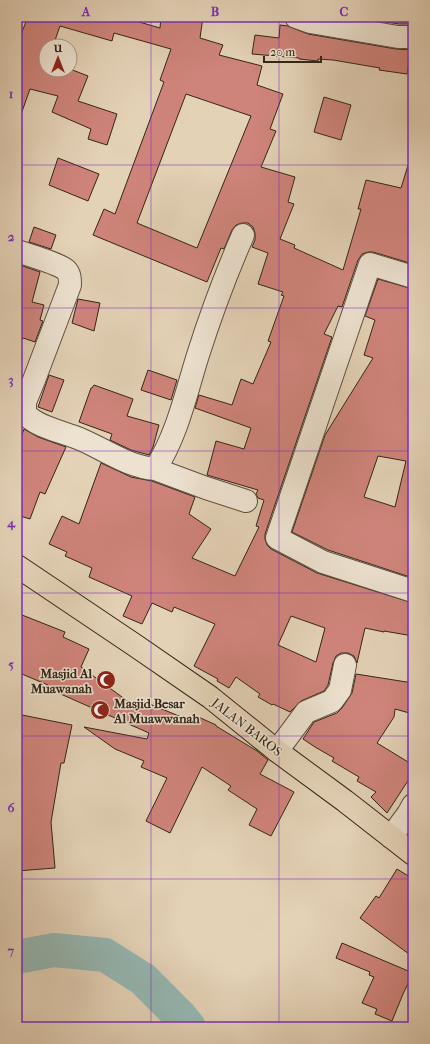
<svg xmlns="http://www.w3.org/2000/svg" width="430" height="1044" font-family="'IM FELL French Canon',serif">
<style>
.lines{fill:none;stroke-linecap:round;stroke-linejoin:round}
.river{stroke:#95b7b2;stroke-width:34}
.building{fill:#cf847b;stroke:#322518;fill-rule:evenodd}
.minor-casing{stroke:#5e5040;stroke-width:24}
.major-casing{stroke:#322518;stroke-width:24}
.minor{stroke:#ede2d0;stroke-width:22}
.major{stroke:#e4d2b7;stroke-width:22}
.grid{fill:none;stroke:#7b2cbf;stroke-width:1;stroke-opacity:0.55}
.labels{text-anchor:middle;dominant-baseline:central;stroke-width:3;stroke-linejoin:round;paint-order:stroke}
.poi-label{font-size:13px;font-weight:bold;fill:#322518;stroke:#ede2d0;text-anchor:end}
.street-label{font-size:13px;fill:#322518;stroke:#ede2d0}
.neatline{fill:none;stroke:#7b2cbf;stroke-width:1.5}
.grid-label{font-size:13px;text-anchor:middle;font-weight:bold;fill:#7b2cbf}
</style>
<rect width="100%" height="100%" fill="#e4d2b7"/>
<filter id="stains"><feTurbulence type="fractalNoise" baseFrequency=".005" numOctaves="4"/><feColorMatrix values="0 0 0 0 .2 0 0 0 0 .09 0 0 0 0 .02 0 0 0 .5 -.17"/></filter>
<radialGradient id="worn" r=".72"><stop offset=".6" stop-color="#630" stop-opacity="0"/><stop offset="1" stop-color="#630" stop-opacity=".3"/></radialGradient>
<g class="lines">
<path class="river" d="M17,957L54,950L105,955L143,979L180,1016L189,1027"/>
</g>
<path class="building" d="M28,17H122L160,28L161,17H203L200,38L223,45L219,55L262,66L257,85L283,94L270,129L276,131L261,167L295,177L288,202L294,204L280,239L295,245L294,248L343,270L361,209H358L366,180L401,188L410,159L413,160V264L373,252H368L362,254L358,260L342,307L338,306L324,334L332,337L265,534V539L267,545L271,549L317,573L413,603V636L384,631V632L365,628L357,663L354,656L348,653H341L336,656L333,663L328,685L324,691L301,701L290,712L273,704L272,705L258,697L260,694L236,677L229,688L217,681L218,679L194,666L215,624L174,607L172,612L152,603L142,624L123,616L132,596L89,577L92,568L65,556L67,552L49,544L62,516L79,524L101,463L131,477L152,481L195,497L189,514L211,529L192,558L235,576L259,527L256,526L264,500L258,498L256,494L258,490L207,475L216,441L244,449L251,428L195,408L199,395L232,405L241,379L253,384L271,342L268,341L284,296L281,295L283,292L258,284L268,253L252,247L255,240V233L253,227L248,223H242L236,225L232,230L224,249L221,248L207,282L93,235L104,209L115,214L164,82L160,80L171,49L114,33L112,41L60,26L53,46H46V70H70V69L88,76L78,101L117,114L107,145L88,139L91,129L52,112L58,96L30,89L19,120H17V67L21,54L17,53V44ZM186,94L251,116L197,248L137,223ZM291,616L325,628L316,662L278,645Z
M355,17H412L411,24H399Z
M280,25L288,26L308,34L396,49L411,50L407,74L379,70L380,68L333,60L318,59V61L299,59V58L252,54L255,35L279,38Z
M324,97L351,105L341,140L314,132Z
M58,158L99,174L88,201L49,185Z
M34,227L56,235L51,249L29,242Z
M17,264L40,272L32,302L44,305L40,320L43,321L35,342L23,338L22,340H17Z
M378,279L413,289V578L328,550L292,532L325,435L373,358L364,355L375,320L365,316ZM378,456L406,461L395,507L364,497Z
M78,299L100,303L94,331L72,323Z
M148,370L177,380L171,400L141,390Z
M49,375L64,380L52,412L38,407Z
M94,385L133,399L127,416L159,425L153,447L149,455L131,450L110,440L112,434L79,422L91,388H92Z
M24,429L38,437L66,447L45,494L40,492L30,519L17,515V448Z
M17,613L65,632L63,637L89,649L81,667L137,708L140,700L191,721L194,715L216,725V726L257,751L268,760L260,774L294,792L271,836L249,825L257,809L228,790L231,786L202,767L170,833L146,821L167,778L141,767L144,761L115,749L84,727L147,739L149,733L47,688L48,685L17,672Z
M356,674L413,683V714L395,709L394,717L377,743L413,765V773L387,813L371,797L376,792L357,781L359,777L332,761L334,758L315,747L303,739L314,722L337,713L342,708L352,693Z
M17,714L72,725L64,763H61L51,822L55,868L17,871Z
M397,869L413,879V957L360,918L376,896L379,898Z
M342,943L413,973L403,994L392,1021L375,1014L377,1009L362,1003L374,977L369,975L370,972L336,958Z"/>
<g class="lines">
<g class="minor-casing">
<path id="minor" d="M296,17L310,22L398,37H413
M17,251C28,255 58,263 66,270C70,274 70,279 70,285L34,380L25,402V413C35,427 64,432 80,439C104,449 128,467 155,469C177,436 186,393 198,355C211,314 226,274 243,235
M413,277L370,264L277,538L323,562L413,591
M155,469L206,488L246,501
M277,751L306,712L332,701L340,690L345,665
M391,837L408,814L413,805"/>
</g>
<g class="major-casing">
<path id="major" d="M17,566L136,646L210,697L277,751L345,801L413,854"/>
</g>
<use href="#minor" class="minor"/>
<use href="#major" class="major"/>
</g>
<path class="grid" d="M151,17V1027M279,17V1027M17,165H413M17,308H413M17,451H413M17,593H413M17,736H413M17,879H413"/>
<defs>
<g id="mosque-disc" transform="scale(1)"><circle r="9.5" fill="#8f2418" stroke="#ede2d0"/><path d="M3.5-4.9A6 6 0 1 0 3.5 4.9A5 5 0 1 1 3.5-4.9Z" fill="#fff"/></g>
</defs>
<g fill-rule="evenodd">
<use href="#mosque-disc" x="106" y="680"/>
<use href="#mosque-disc" x="100" y="710"/>
</g>
<g class="labels">
<g class="poi-label">
<text x="92" y="673">Masjid Al<tspan x="92" dy="15">Muawanah</tspan></text>
<text x="114" y="703" text-anchor="start">Masjid Besar<tspan x="114" dy="15">Al Muawwanah</tspan></text>
</g>
<g class="street-label">
<text transform="translate(247 727) rotate(38)">JALAN BAROS</text>
</g>
</g>
<rect width="430" height="1044" fill="none" stroke="#e4d2b7" stroke-width="44"/>
<g transform="translate(58 58)"><circle r="19" fill="#ede2d0" stroke="#a29686"/>
<path d="M0-3L7 15L0 10L-7 15Z" fill="#8f2418"/>
<text y="-6" font-size="11" font-weight="bold" text-anchor="middle" fill="#322518">U</text>
</g>
<path d="M264 56v6h57v-6" fill="none" stroke="#322518" stroke-width="2"/>
<text x="270" y="56" font-size="12" fill="#322518" stroke="#ede2d0" stroke-width="3" paint-order="stroke">20 m</text>
<rect x="22" y="22" width="386" height="1000" class="neatline"/>
<g class="grid-label">
<text x="86" y="16">A</text>
<text x="215" y="16">B</text>
<text x="344" y="16">C</text>
<text x="11" y="98">1</text>
<text x="11" y="241">2</text>
<text x="11" y="384">3</text>
<text x="11" y="527">4</text>
<text x="11" y="669">5</text>
<text x="11" y="812">6</text>
<text x="11" y="955">7</text>
</g>
<rect width="100%" height="100%" filter="url(#stains)"/>
<rect width="100%" height="100%" fill="url(#worn)"/>
</svg>
